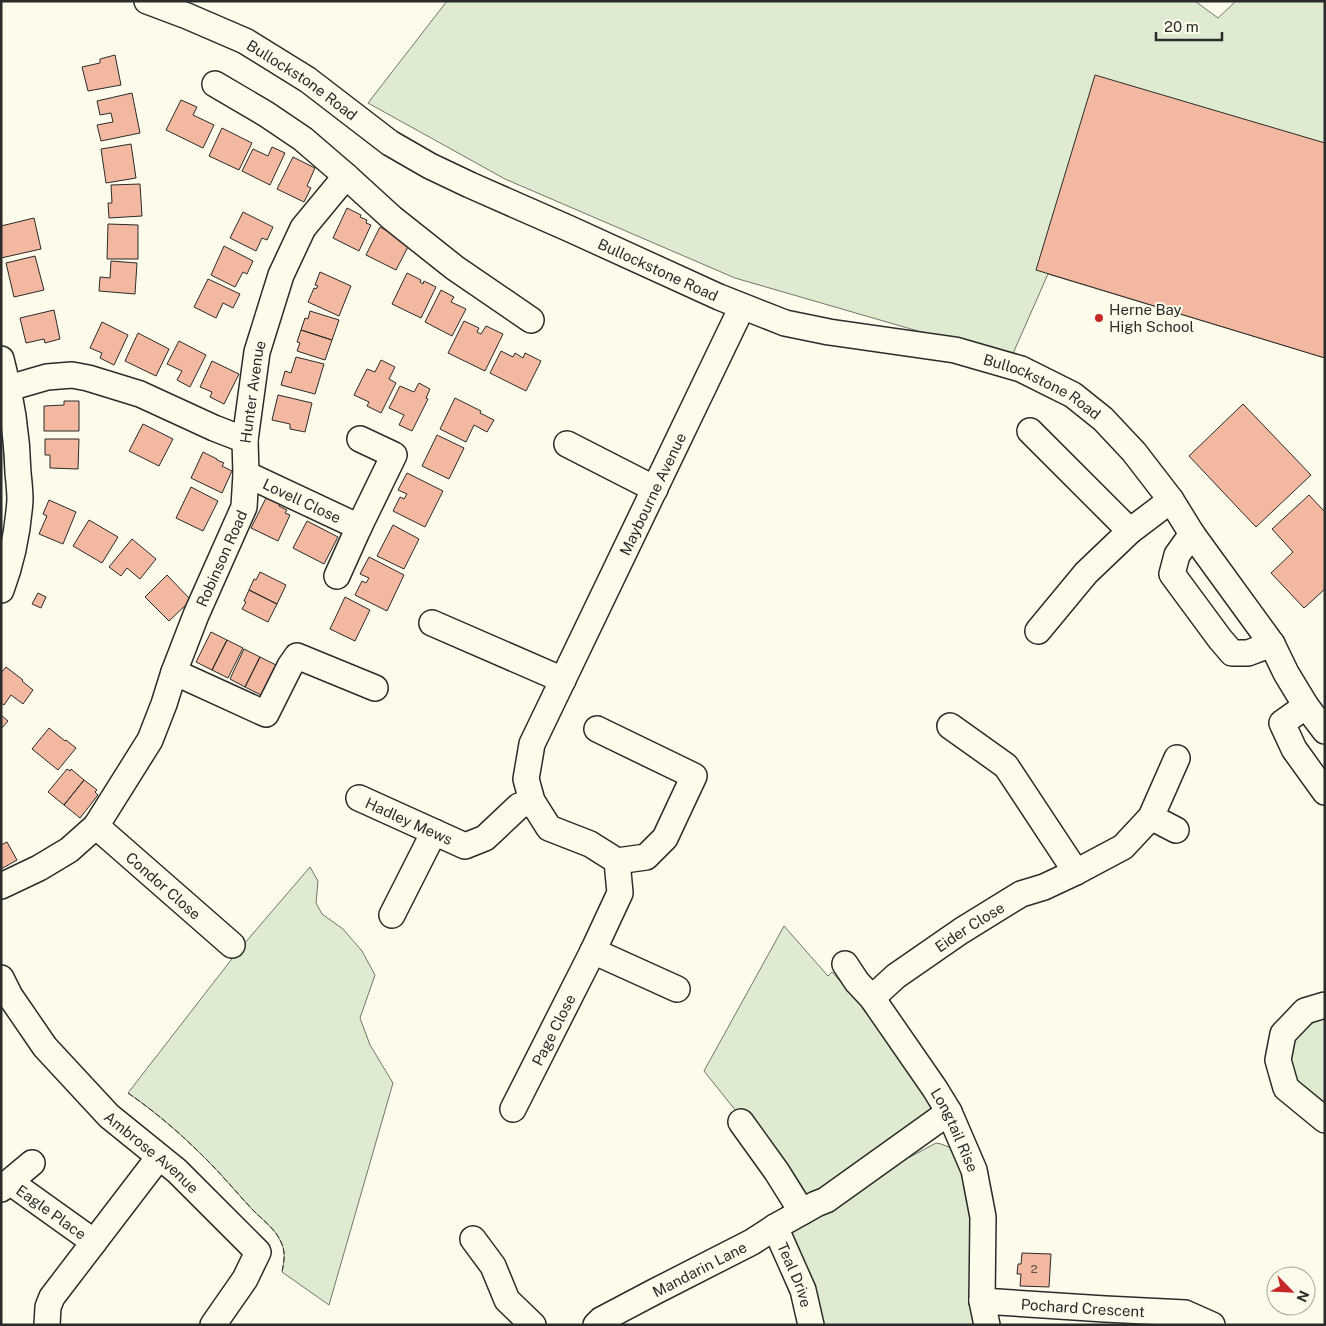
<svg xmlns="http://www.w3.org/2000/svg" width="1326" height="1326" font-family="'Public Sans',sans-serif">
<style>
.green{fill:#deebd1;stroke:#74746e}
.building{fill:#f2b8a0;stroke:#2b2b2b}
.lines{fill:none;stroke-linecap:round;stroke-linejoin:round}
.minor-casing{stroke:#2b2b2b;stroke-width:28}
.minor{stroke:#fdfbea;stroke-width:25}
.fence{stroke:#2b2b2b;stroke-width:1;stroke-dasharray:6 2.5;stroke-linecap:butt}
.poi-dot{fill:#c62828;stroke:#fdfbea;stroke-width:2}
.labels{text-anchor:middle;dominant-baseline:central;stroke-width:4;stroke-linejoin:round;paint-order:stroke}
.number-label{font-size:12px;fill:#5d4e48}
.street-label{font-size:15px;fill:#2b2b2b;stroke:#fdfbea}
.poi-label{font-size:15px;fill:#2b2b2b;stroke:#fdfbea;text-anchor:start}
</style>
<rect width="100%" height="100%" fill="#fdfbea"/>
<path class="green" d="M447,1H1195L1218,18L1236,1H1325V358L1048,274L1011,358L735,278L505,179L368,103Z
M310,867L318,881L316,903L322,914L343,929L362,951L375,975L360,1018L370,1045L393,1083L329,1305L282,1272C284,1262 286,1252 281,1242C275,1228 261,1219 251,1208C236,1192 222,1175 207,1160C182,1135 157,1113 128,1093L238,951Z
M784,926L828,976L832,972L857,1000L932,1104L933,1115L901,1155L910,1157L936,1143L941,1144L951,1148L956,1154L964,1178L973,1223L974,1301L973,1325H823L790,1242L792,1232V1201L736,1111L704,1071Z
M1325,1017V1109L1300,1088L1288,1067L1292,1041L1300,1029Z"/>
<path class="building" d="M115,55L121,85L88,91L82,67L100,63V59Z
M1095,75L1325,143V358L1036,270Z
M132,93L140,133L101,141L97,125L113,122L111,113L100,115L97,101Z
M181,100L197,107L193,115L214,125L203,148L166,130Z
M222,128L252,143L239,170L209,156Z
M131,144L136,178L106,183L101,149Z
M272,147L285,153L270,185L242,171L253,149L268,156Z
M293,157L315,168L307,186L311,188L304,202L277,189Z
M140,184L142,216L109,218L108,203H112L111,185Z
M347,208L361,215L360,217L367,220L366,223L371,225L359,251L333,238Z
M243,212L273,227L267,240L262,238L256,251L230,238Z
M34,218L41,249L1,258V226Z
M108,224L138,225V259H107Z
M380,227L410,243L396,270L366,255Z
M224,246L253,261L247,274L243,272L235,287L211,275Z
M35,256L44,290L14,297L6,263Z
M111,261L137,263L135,294L99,291L100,277L110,278Z
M320,272L351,286L339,316L308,302L314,288L316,289L318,286L315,285Z
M407,273L421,280L420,282L423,284L424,281L436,287L421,318L392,304Z
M208,279L240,294L233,308L223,303L216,318L194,307Z
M441,290L454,297L451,302L466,309L452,336L425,322Z
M54,310L60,339L45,343L44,339L26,343L20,318Z
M310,311L339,320L332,340L301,330L305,318L308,319Z
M464,321L479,328L477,332L481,334L486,326L503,334L485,371L448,353Z
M102,322L128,335L114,365L100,358L102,353L90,348Z
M301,330L332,340L325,360L297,351L300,343L297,342Z
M138,333L169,349L156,376L125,361Z
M179,341L206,355L190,387L177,380L182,371L167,364Z
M501,351L513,357L515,353L523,358L525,353L541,361L526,391L490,373Z
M296,357L324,364L315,394L281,385L285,371L291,373Z
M381,360L395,367L389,379L396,383L381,413L367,406L369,402L354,395L367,369L375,372Z
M212,361L239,374L224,404L210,397L212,392L200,387Z
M419,383L430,389L426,398L428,399L412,431L399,425L404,415L389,408L400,386L414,392Z
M278,395L312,403L305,432L290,429V424L272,420Z
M455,398L481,411L480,413L494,420L487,432L474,425L466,442L440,429Z
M64,401H79V431H44V406L64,405Z
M1243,404L1311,475L1256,527L1189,456Z
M143,424L173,439L159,466L129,451Z
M437,435L464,448L449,479L422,466Z
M45,439H79L78,469L50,468V455H45Z
M203,452L217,459V460L224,463L222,466L232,471L222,493L191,478Z
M407,473L443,491L425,527L393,511L400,497L404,499L407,494L398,490Z
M191,487L218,501L203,531L176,518Z
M1309,495L1325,512V589L1304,608L1271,573L1293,552L1272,529Z
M266,498L280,504L279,506L287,510L285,513L290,515L278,541L251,528Z
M49,500L76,512L63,544L39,534L47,516L43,514Z
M89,520L118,537L102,563L73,546Z
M307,521L338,537L324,564L293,548Z
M393,525L419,539L404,569L377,556Z
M132,539L156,559L140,579L127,568L121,576L109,567Z
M369,557L404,575L387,611L355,595L362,581L366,583L369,578L360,574Z
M260,572L286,585L277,604L249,590L254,579L256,580Z
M167,575L191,600L169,621L145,597Z
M249,590L277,604L268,622L242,609L246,602L244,601Z
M38,593L46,597L41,608L32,604Z
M345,597L370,610L355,641L330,629Z
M211,632L227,640L212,670L196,662Z
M227,640L243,648L228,678L212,670Z
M244,649L260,657L245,687L230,679Z
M260,657L276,665L261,695L245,687Z
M6,667L23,680L22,681L33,690L23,704L11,695L4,705L1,703V673Z
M1,715L8,721L1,729Z
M49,728L65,741L66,740L76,748L58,770L32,749Z
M67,769L70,771L71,769L84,780L64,805L48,792Z
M84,780L97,790L95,792L98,795L80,818L64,805Z
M7,842L17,860L1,869V845Z
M1022,1253L1051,1254L1049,1287L1020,1286L1021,1274H1017L1018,1264H1021Z"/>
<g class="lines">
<g class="minor-casing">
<g id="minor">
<path id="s1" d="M147,1L187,16L245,41L308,80L390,143L430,166L470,185L570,229L719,297L785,323L829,332L955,350L1021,369L1073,395L1103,419L1134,452L1171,500L1192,534L1272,644L1286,673L1306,706L1325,731"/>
<path d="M215,84L266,114L303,139L346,176L392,218L455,268L531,320"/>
<path d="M1,359C11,396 17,434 18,473C19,482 20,491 20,500C18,530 12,561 1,590"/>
<path d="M9,388L47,377L72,375L88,378L140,394L214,428L245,440"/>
<path d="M1030,431L1130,531"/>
<path d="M567,444L655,489"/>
<path id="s2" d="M246,474L359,527L337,576"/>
<path d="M359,527L394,455L360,439"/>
<path d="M1192,534L1177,555L1172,574L1220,639L1232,653H1248L1272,644"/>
<path d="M432,623L563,680"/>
<path d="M1038,631L1086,573L1130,531L1171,500"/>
<path d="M174,672L266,714L290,666L297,656L375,688"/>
<path d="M1306,706L1282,723L1294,749L1325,792"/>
<path d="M950,726L1006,766L1076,872"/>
<path d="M597,729L694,776L665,838L646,857L617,861"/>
<path id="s3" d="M359,798L465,846L485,838L519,806L532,801"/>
<path d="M1151,817L1176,830"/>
<path id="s4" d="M96,826L232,945"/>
<path id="s5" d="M1,886L39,868L69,850L96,826L150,740L164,704L174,672L196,615L244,507L246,474L245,440L257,352L281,275L303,228L346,176"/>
<path d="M392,915L434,832"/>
<path id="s6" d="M845,964L857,982L872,998L935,1089L949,1112L974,1170L983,1217L982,1301L987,1325"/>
<path id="s7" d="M1,978L10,996L45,1047L109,1116L177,1171L258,1252L245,1279L213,1325"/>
<path id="s8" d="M677,989L593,951L620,893L617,861L590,844L549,828L532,801L526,779L532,744L742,307"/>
<path id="s9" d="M872,998L896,976L961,931L1021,894L1044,887L1076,872L1123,847L1151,817L1177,758"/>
<path d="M1325,1005L1305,1011L1283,1034L1278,1060L1286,1088L1325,1120"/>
<path id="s10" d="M513,1109L593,951"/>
<path d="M741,1122L777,1172L802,1212"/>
<path id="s11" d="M10,1182L94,1242"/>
<path d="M1,1189L32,1163"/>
<path id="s12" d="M775,1227L803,1290L811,1325"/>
<path d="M473,1239L493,1266L507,1300L533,1325"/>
<path id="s13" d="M982,1301L1105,1309L1185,1313L1212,1325"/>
<path d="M47,1325L48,1307L52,1297L159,1157"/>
<path id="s14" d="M596,1325L601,1320L654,1292L752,1242L775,1227L816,1204L826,1200L949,1112"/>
</g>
</g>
<use href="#minor" class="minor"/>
<path class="fence" d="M128,1093C157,1113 182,1135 207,1160C222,1175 236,1192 251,1208C261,1219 275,1228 281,1242C286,1252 284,1262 282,1272"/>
</g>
<circle class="poi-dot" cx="1099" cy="318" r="5"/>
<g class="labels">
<g class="number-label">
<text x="1034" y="1269">2</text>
</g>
<g class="street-label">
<text stroke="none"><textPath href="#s1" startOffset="175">Bullockstone Road</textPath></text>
<text stroke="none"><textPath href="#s1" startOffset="580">Bullockstone Road</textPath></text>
<text stroke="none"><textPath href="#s5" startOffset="582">Hunter Avenue</textPath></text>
<text stroke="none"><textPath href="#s1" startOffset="985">Bullockstone Road</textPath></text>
<text stroke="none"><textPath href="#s8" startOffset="632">Maybourne Avenue</textPath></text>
<text stroke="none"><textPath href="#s2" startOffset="62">Lovell Close</textPath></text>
<text stroke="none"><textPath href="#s5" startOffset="410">Robinson Road</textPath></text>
<text stroke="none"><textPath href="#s3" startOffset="55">Hadley Mews</textPath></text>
<text stroke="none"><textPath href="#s4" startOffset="90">Condor Close</textPath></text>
<text stroke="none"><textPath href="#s9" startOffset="121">Eider Close</textPath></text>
<text stroke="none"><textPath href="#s10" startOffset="89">Page Close</textPath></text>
<text stroke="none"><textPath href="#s6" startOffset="200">Longtail Rise</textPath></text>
<text stroke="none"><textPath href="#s7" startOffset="232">Ambrose Avenue</textPath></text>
<text stroke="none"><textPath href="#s11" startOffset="51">Eagle Place</textPath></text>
<text stroke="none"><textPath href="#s14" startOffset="118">Mandarin Lane</textPath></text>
<text stroke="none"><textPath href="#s12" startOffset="52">Teal Drive</textPath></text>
<text stroke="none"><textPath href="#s13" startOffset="101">Pochard Crescent</textPath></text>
</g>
<g class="poi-label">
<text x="1109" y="309">Herne Bay<tspan x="1109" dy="17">High School</tspan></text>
</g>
</g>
<rect width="1326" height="1326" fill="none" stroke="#2b2b2b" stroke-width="5"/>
<g transform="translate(1291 1291) rotate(114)"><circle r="24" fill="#fdfbea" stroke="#a9a89e"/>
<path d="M0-4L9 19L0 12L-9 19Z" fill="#c62828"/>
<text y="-8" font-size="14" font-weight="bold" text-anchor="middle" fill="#2b2b2b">N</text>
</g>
<path d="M1156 32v8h66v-8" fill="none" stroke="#2b2b2b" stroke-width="2.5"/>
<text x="1164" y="32" font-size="15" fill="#2b2b2b" stroke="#fdfbea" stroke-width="4" paint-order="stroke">20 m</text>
</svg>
